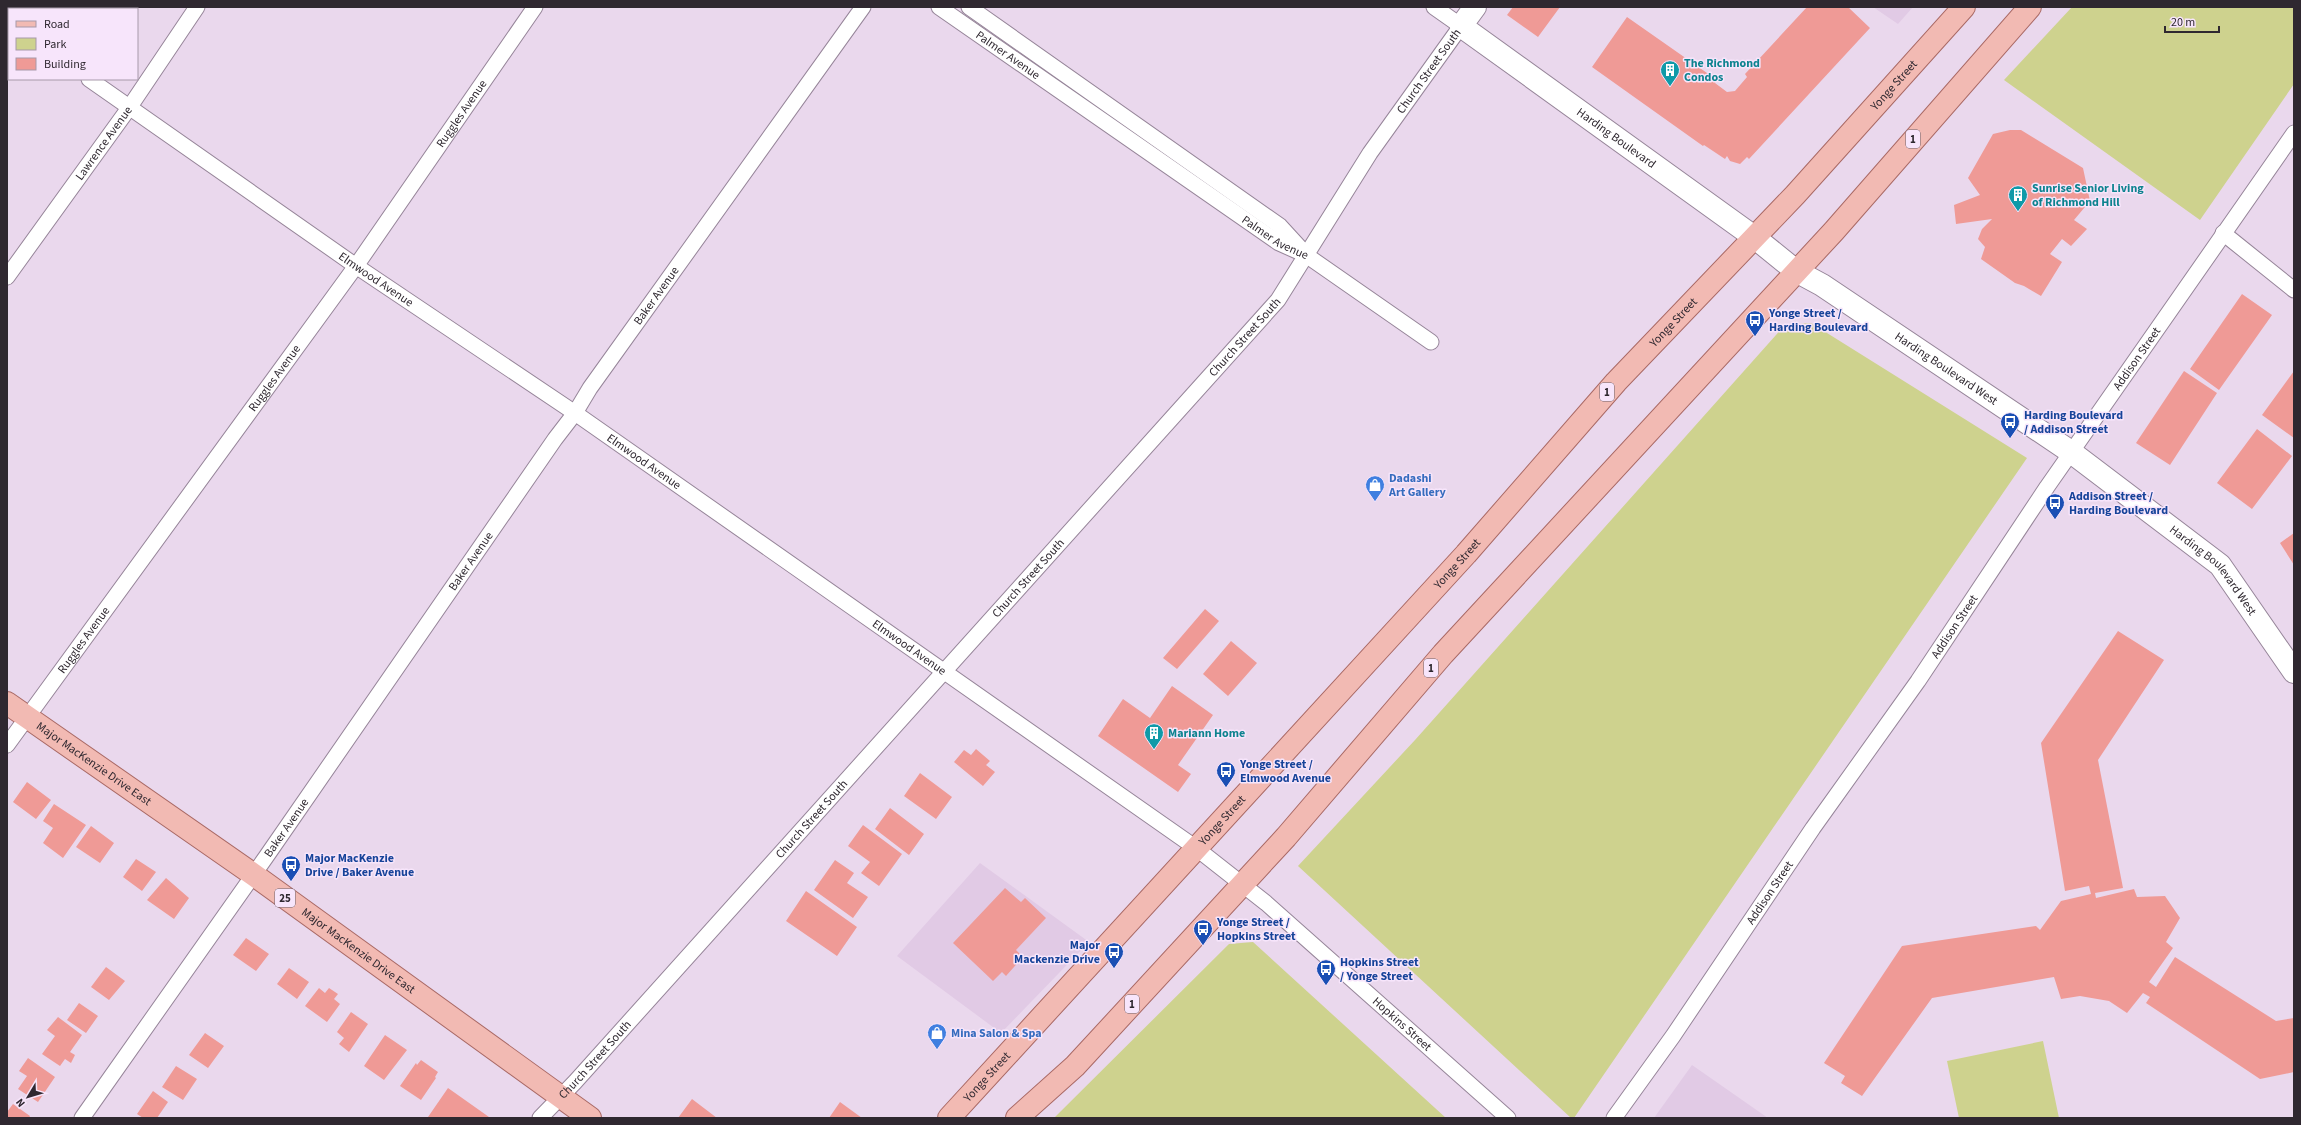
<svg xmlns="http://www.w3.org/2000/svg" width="2301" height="1125" font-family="'Source Sans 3',sans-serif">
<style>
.built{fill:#e1cae5}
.green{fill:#ced28e}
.building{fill:#ef9a96}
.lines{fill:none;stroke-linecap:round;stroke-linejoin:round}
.street-casing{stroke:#968599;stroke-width:17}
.secondary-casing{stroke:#968599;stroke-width:24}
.primary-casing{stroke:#a96965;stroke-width:24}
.street{stroke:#fff;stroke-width:15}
.secondary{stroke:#fff;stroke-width:22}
.primary{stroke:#f2bab3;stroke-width:22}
.labels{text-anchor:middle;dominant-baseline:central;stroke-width:3;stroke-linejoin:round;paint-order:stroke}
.shield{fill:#f7e5fb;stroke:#6b616d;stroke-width:1}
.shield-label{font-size:11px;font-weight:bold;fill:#2f2830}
.street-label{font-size:12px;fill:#2f2830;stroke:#f7e5fb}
.culture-label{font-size:12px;font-weight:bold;fill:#0d838f;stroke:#f7e5fb;text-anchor:start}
.transit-label{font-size:12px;font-weight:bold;fill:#164399;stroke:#f7e5fb;text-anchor:start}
.shop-label{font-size:12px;font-weight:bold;fill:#366cbe;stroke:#f7e5fb;text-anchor:start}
</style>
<rect width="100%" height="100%" fill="#ead8ed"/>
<path class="built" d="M1873,7H1913L1898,24Z
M980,863L1089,942L1001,1033L897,956Z
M1692,1065L1768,1118H1654Z"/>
<path class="green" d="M2072,7H2294V84L2200,220L2004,80Z
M1811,323L2027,458L1574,1118H1571L1298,866L1415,740L1785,325Z
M1253,942L1446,1118H1054L1229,944Z
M2043,1041L2059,1118H1959L1947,1061Z"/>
<path class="building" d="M1513,7H1560L1538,37L1507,15Z
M1807,7H1848L1870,28L1749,159L1747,157L1740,164L1730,161L1727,156L1725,159L1704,145L1703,146L1592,67L1627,17L1717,80L1715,83L1727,92L1735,91L1747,77L1745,74Z
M2010,130H2021L2083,168L2090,201L2074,220L2087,229L2071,246L2062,239L2050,254L2062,262L2041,296L2024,286L2015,283L1981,259L1985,247L1978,239L1982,229L1992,219L1956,224L1954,205L1980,195L1968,178L1993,134Z
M2242,294L2272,315L2219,390L2190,369Z
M2184,371L2217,393L2170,465L2136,443Z
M2294,371V438L2262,415Z
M2257,429L2292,456L2252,509L2217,483Z
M2294,533V565L2280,543Z
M1205,609L1219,621L1177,669L1163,658Z
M2118,631L2164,660L2098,760L2123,888L2095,893L2096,898L2134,889L2137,897L2165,896L2180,918L2166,942L2173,948L2149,982L2156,987L2175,957L2276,1021L2294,1018V1072L2260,1079L2146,1003L2150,997L2143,993L2127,1013L2109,1001L2080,996L2061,999L2054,977L1932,998L1862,1096L1841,1083L1845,1076L1824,1063L1902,946L2036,926L2040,930L2061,901L2091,894L2089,886L2065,891L2041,743Z
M1231,641L1257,663L1228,696L1203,674Z
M1172,686L1213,715L1178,765L1191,774L1178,792L1098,736L1123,699L1150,718Z
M976,749L990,761L986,765L995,772L983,786L954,762L964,750L971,755Z
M920,773L952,797L936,819L904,796Z
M27,782L51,800L36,819L13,802Z
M54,804L86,825L63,858L43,843L53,828L43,821Z
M890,808L924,834L909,855L875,829Z
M863,825L902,854L879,886L861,873L870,862L848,846Z
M91,826L114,843L100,863L76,847Z
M136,859L156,872L142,891L123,877Z
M835,860L854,873L847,883L868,897L853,918L814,890Z
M166,878L189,898L174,919L147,900Z
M1005,888L1021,902L1025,898L1046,918L1016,950L1023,957L1006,976L1002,972L993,981L953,943Z
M806,891L857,927L837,956L786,921Z
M246,938L269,954L256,971L233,955Z
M106,967L125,981L109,1000L91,987Z
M289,968L309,982L297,999L277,984Z
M319,988L325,993L329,988L338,994L334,999L340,1004L327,1022L305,1006Z
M79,1003L98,1016L86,1033L67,1020Z
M351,1012L368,1024L349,1052L339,1044L344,1038L337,1032Z
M58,1017L82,1035L70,1052L75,1055L71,1063L65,1059L60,1066L42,1054L55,1036L47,1030Z
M205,1033L224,1046L208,1068L189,1055Z
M385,1035L407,1050L384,1080L364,1066Z
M28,1058L55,1077L38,1102L18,1089L27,1076L19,1071Z
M421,1060L438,1072L435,1077L436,1078L421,1100L400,1086L416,1063L417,1065Z
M176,1066L197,1079L183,1100L162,1087Z
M448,1088L489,1117L488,1118L428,1117Z
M153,1091L168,1102L157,1118H143L137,1114Z
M692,1099L717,1118H678Z
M840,1102L862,1118H829Z
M13,1104L30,1116L29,1118H7V1112Z"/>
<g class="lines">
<g class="street-casing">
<g id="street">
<path id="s1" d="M939,7L1279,243L1306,255L1431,342"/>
<path d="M969,7L1280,226L1302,250"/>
<path d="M7,20L9,22"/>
<path id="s2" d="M89,79L356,266L575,413L1196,848L1266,903L1508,1118"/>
<path d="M2223,233L2294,290"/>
<path id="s3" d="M7,277L129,108L197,7"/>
<path id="s4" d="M7,745L356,266L535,7"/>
<path id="s5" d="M82,1118L266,857L555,439L575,413L590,388L863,7"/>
<path id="s6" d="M540,1118L575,1082L1278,300L1370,153L1461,26L1434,7"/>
<path id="s7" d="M1614,1118L1673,1036L1813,828L1918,681L2047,487L2294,133"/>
</g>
</g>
<g class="secondary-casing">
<g id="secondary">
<path id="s8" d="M1475,7L1461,26L1754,237L1796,271L1822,285L2071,452L2220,565L2294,672"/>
</g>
</g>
<g class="primary-casing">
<g id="primary">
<path id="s9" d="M7,703L254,875L590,1118"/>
<path id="s10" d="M949,1118L1466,554L1616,382L1795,195L1964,7"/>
<path d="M1017,1118L1075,1066L1286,837L1443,654L1834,231L2030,7"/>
</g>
</g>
<use href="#street" class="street"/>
<use href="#secondary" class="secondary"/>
<use href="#primary" class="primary"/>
</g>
<defs>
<g id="building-pin" transform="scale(1)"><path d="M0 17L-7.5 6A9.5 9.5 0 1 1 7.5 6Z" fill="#0f9aa8" stroke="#f7e5fb"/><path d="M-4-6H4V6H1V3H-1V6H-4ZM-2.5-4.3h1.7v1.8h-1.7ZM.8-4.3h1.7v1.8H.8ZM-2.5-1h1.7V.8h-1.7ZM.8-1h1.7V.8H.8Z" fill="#fff"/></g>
<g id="bus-pin" transform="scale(1)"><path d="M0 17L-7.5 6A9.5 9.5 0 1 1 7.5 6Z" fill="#1a4fb4" stroke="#f7e5fb"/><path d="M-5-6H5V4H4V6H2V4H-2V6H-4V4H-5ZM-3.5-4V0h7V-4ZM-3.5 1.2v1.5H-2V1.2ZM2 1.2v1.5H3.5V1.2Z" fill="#fff"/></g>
<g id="shop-pin" transform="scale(1)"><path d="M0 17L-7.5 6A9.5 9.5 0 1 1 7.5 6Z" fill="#3f7fe0" stroke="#f7e5fb"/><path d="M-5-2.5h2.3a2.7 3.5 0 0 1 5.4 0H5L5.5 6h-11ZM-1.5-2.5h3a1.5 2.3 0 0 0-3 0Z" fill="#fff"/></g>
</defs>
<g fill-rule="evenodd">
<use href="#building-pin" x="1670" y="70"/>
<use href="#building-pin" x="2018" y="195"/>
<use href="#bus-pin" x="1755" y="320"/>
<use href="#bus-pin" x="2010" y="422"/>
<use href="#shop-pin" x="1375" y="485"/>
<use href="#bus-pin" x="2055" y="503"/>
<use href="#building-pin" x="1154" y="733"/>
<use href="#bus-pin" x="1226" y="771"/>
<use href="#bus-pin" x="291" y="865"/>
<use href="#bus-pin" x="1203" y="929"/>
<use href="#bus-pin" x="1114" y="952"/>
<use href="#bus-pin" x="1326" y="969"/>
<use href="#shop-pin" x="937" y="1033"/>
</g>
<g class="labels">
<g class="shield">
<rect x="1906" y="130" width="14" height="18" rx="3"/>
<rect x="1600" y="383" width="14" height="18" rx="3"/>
<rect x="1424" y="659" width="14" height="18" rx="3"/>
<rect x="275" y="889" width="20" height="18" rx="3"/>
<rect x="1125" y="995" width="14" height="18" rx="3"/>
</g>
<g class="shield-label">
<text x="1913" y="139">1</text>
<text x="1607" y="392">1</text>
<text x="1431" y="668">1</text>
<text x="285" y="898">25</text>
<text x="1132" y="1004">1</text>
</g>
<g class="street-label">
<text stroke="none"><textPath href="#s1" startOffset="84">Palmer Avenue</textPath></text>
<text stroke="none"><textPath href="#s6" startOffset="1376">Church Street South</textPath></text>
<text stroke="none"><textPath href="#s10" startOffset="1400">Yonge Street</textPath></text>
<text stroke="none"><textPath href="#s4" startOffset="778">Ruggles Avenue</textPath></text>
<text stroke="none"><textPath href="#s8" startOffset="215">Harding Boulevard</textPath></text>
<text stroke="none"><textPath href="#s3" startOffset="165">Lawrence Avenue</textPath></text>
<text stroke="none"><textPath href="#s1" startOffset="408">Palmer Avenue</textPath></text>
<text stroke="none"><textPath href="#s2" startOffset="350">Elmwood Avenue</textPath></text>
<text stroke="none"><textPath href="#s5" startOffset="1003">Baker Avenue</textPath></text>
<text stroke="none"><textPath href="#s10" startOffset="1076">Yonge Street</textPath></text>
<text stroke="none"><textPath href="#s6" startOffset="1052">Church Street South</textPath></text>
<text stroke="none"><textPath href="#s7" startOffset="922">Addison Street</textPath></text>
<text stroke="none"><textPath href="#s8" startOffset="618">Harding Boulevard West</textPath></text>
<text stroke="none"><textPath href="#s4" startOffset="454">Ruggles Avenue</textPath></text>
<text stroke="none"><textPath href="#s2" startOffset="674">Elmwood Avenue</textPath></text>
<text stroke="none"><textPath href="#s5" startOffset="679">Baker Avenue</textPath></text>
<text stroke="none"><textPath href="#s10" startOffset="752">Yonge Street</textPath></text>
<text stroke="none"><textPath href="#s8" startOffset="954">Harding Boulevard West</textPath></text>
<text stroke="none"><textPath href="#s6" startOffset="728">Church Street South</textPath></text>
<text stroke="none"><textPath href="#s7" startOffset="598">Addison Street</textPath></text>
<text stroke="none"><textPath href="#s4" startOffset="130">Ruggles Avenue</textPath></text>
<text stroke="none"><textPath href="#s2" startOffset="998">Elmwood Avenue</textPath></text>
<text stroke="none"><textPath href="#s9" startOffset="106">Major MacKenzie Drive East</textPath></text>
<text stroke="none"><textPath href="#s10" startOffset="404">Yonge Street</textPath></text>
<text stroke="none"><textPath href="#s6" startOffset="404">Church Street South</textPath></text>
<text stroke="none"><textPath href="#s5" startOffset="355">Baker Avenue</textPath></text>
<text stroke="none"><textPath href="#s7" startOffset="274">Addison Street</textPath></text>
<text stroke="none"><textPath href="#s9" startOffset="430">Major MacKenzie Drive East</textPath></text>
<text stroke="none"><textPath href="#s2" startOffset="1619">Hopkins Street</textPath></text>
<text stroke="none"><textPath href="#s6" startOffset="80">Church Street South</textPath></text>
<text stroke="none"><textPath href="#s10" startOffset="56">Yonge Street</textPath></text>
</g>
<g class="culture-label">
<text x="1684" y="63">The Richmond<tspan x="1684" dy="14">Condos</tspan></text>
<text x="2032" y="188">Sunrise Senior Living<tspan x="2032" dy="14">of Richmond Hill</tspan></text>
<text x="1168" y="733">Mariann Home</text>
</g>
<g class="transit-label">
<text x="1769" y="313">Yonge Street /<tspan x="1769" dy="14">Harding Boulevard</tspan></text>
<text x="2024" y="415">Harding Boulevard<tspan x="2024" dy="14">/ Addison Street</tspan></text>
<text x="2069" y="496">Addison Street /<tspan x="2069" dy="14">Harding Boulevard</tspan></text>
<text x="1240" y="764">Yonge Street /<tspan x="1240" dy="14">Elmwood Avenue</tspan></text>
<text x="305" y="858">Major MacKenzie<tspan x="305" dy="14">Drive / Baker Avenue</tspan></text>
<text x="1217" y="922">Yonge Street /<tspan x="1217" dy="14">Hopkins Street</tspan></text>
<text x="1100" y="945" text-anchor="end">Major<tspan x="1100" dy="14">Mackenzie Drive</tspan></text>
<text x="1340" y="962">Hopkins Street<tspan x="1340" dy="14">/ Yonge Street</tspan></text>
</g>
<g class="shop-label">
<text x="1389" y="478">Dadashi<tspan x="1389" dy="14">Art Gallery</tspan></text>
<text x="951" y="1033">Mina Salon &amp; Spa</text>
</g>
</g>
<rect width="2301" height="1125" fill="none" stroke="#2f2830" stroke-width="16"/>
<rect x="8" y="8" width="130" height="72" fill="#f7e5fb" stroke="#a799aa"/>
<rect x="16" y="21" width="20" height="6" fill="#f2bab3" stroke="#a799aa"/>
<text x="44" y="28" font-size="12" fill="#2f2830">Road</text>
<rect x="16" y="38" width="20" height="12" fill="#ced28e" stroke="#a799aa"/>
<text x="44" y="48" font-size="12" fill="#2f2830">Park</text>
<rect x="16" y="58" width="20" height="12" fill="#ef9a96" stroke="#a799aa"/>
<text x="44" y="68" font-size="12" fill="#2f2830">Building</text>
<g transform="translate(28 1097) rotate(232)" stroke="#f7e5fb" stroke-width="3" paint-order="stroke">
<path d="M0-3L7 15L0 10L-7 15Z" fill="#2f2830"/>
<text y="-6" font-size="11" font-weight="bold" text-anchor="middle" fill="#2f2830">N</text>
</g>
<path d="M2165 26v6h54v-6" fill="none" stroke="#2f2830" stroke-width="2"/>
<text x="2171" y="26" font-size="12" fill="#2f2830" stroke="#f7e5fb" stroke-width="3" paint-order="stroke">20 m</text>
</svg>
